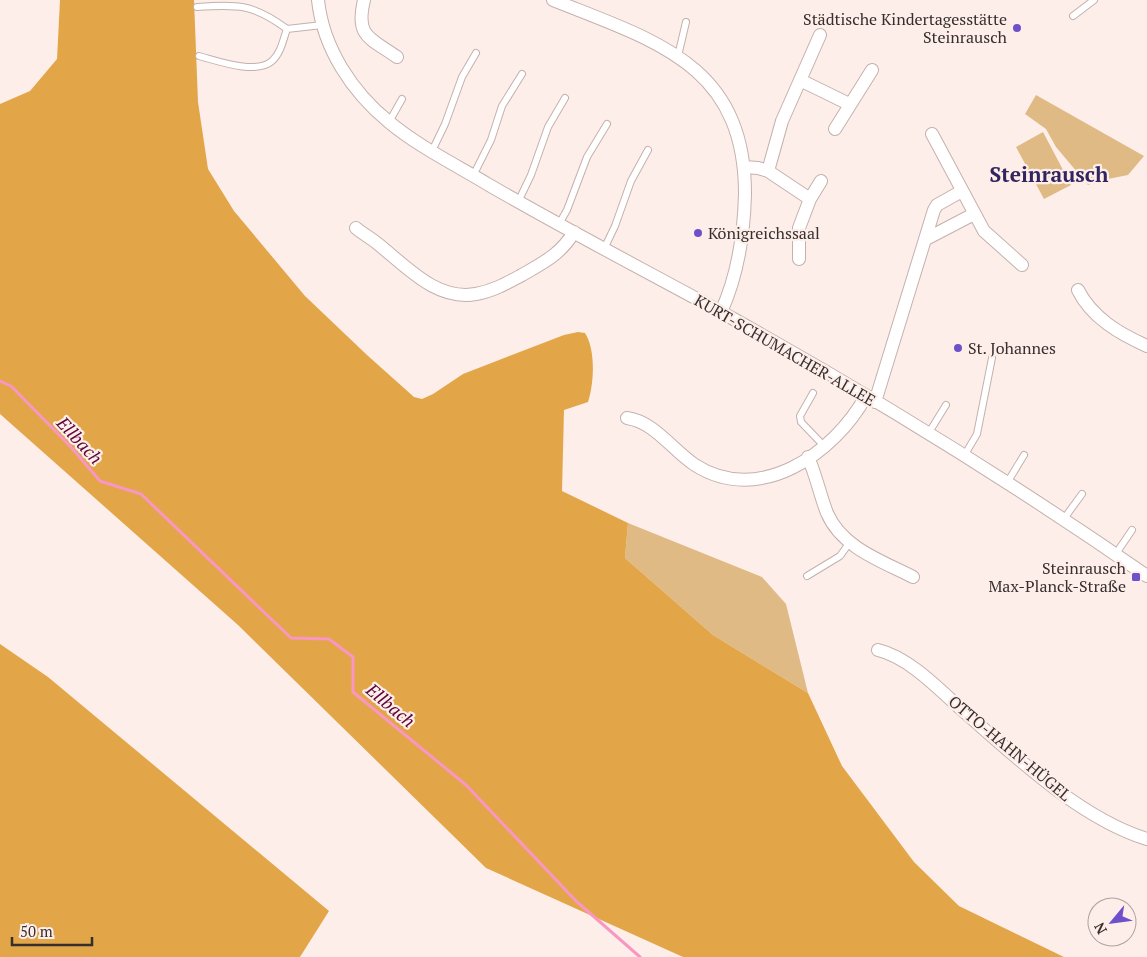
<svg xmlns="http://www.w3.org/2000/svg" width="1147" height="957" font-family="'PT Serif',serif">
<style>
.green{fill:#e0ba85}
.forest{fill:#e2a649}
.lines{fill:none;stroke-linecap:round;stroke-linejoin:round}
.stream{stroke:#f996c2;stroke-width:3}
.lane-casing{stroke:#c4b1ad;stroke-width:8}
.street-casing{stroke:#c4b1ad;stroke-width:14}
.lane{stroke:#fff;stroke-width:6}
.street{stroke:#fff;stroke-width:12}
.poi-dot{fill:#6e51ca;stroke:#feeeea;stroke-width:2}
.labels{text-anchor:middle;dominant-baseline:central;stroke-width:4.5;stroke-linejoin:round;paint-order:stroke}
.poi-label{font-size:16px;fill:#362f2d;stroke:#feeeea;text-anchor:end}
.street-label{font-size:16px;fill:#362f2d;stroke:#feeeea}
.water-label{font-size:18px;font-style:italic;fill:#5d0439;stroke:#feeeea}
.district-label{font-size:21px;font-weight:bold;fill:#32245e;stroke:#feeeea}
</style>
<rect width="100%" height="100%" fill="#feeeea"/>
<path class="green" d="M1036,95L1144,156L1128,175L1103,180L1088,185L1056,147L1046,129L1025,114Z
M1043,132L1071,185L1044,199L1016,147Z
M628,523L762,577L786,604L808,693L713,635L625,558Z"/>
<path class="forest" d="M60,0H194L198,102L208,169L234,211L305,296L367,355L414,397L422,399L433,394L463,374L564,335L578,332L585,333C596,350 594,384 588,402L564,410L562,491L628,523L625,558L713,635L808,693L842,766L914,862L959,906L1064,957H683L486,868L238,625L0,414V104L30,91L57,59Z
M0,644L48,677L329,911L300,957H0Z"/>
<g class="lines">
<path class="stream" d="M0,381L11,386L70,446L100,481L141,494L291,638L329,639L353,657V692L466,785L576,901L640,957"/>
<g class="lane-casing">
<path id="lane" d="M197,7C238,4 253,4 287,29
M1073,16L1094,0
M199,56C218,61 256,75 272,61C281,53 283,40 287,29L322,25
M678,56L686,22
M389,122L402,99
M432,151L445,124L462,77L476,53
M473,176L491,140L502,106L522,74
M518,202L531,175L548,127L565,98
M559,224L567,210L587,157L607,124
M604,249L615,226L631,181L648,150
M813,393L800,416L801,422L824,446
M928,434L946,405
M964,456L977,434L992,358
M1007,483L1024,455
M1063,520L1082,494
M1115,555L1132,530
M807,576L840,556L850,542"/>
</g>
<g class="street-casing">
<path id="street" d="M318,0C323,48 352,92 389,122C419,147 456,165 489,185C565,229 644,270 721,312C867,393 1010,481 1147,576
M364,0C355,37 370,38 397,57
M553,0C655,41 745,64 745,194C744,234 738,275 721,312
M800,80L849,104
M835,129L872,70
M932,134L984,231L1022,265
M744,167L758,168L768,171L810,199
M768,171L782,121L820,35
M356,228C363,234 371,238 378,244C406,266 436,301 476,294C493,291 507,283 522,275C544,262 560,255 574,232
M926,239L974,214
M799,259V228L810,199L821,181
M1078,290C1092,318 1120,334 1147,346
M875,402L934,210L937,205L962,191
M627,418C655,422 672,450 695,465C759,506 834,454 866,396
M808,457C816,475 820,495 827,513C842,548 882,561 913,577
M878,650C908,657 938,688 961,709C1014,755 1079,818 1147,839"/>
</g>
<use href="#lane" class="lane"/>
<use href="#street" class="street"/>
</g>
<g class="poi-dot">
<circle cx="1017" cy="28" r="5"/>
<circle cx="698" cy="233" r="5"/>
<circle cx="958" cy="348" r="5"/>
<rect x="1131" y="572" width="10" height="10" rx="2.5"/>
</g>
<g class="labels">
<g class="poi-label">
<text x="1007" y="19">Städtische Kindertagesstätte<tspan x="1007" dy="18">Steinrausch</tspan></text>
<text x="708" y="233" text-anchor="start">Königreichssaal</text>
<text x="968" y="348" text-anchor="start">St. Johannes</text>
<text x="1126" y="568">Steinrausch<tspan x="1126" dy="18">Max-Planck-Straße</tspan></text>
</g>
<g class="street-label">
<text transform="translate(785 350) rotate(30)">KURT-SCHUMACHER-ALLEE</text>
<text transform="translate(1010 748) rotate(40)">OTTO-HAHN-HÜGEL</text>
</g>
<g class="water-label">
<text transform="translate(80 440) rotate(47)">Ellbach</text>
<text transform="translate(391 705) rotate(40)">Ellbach</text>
</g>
<g class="district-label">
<text x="1049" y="174">Steinrausch</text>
</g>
</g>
<g transform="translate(1112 922) rotate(241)"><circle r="24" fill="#feeeea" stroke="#aea29e"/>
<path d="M0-4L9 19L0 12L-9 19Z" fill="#6e51ca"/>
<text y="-8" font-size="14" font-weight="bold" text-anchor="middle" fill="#362f2d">N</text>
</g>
<path d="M12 937v8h80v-8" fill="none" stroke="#362f2d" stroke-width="2.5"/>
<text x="20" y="937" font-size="15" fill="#362f2d" stroke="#feeeea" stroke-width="4" paint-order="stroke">50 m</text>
</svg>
